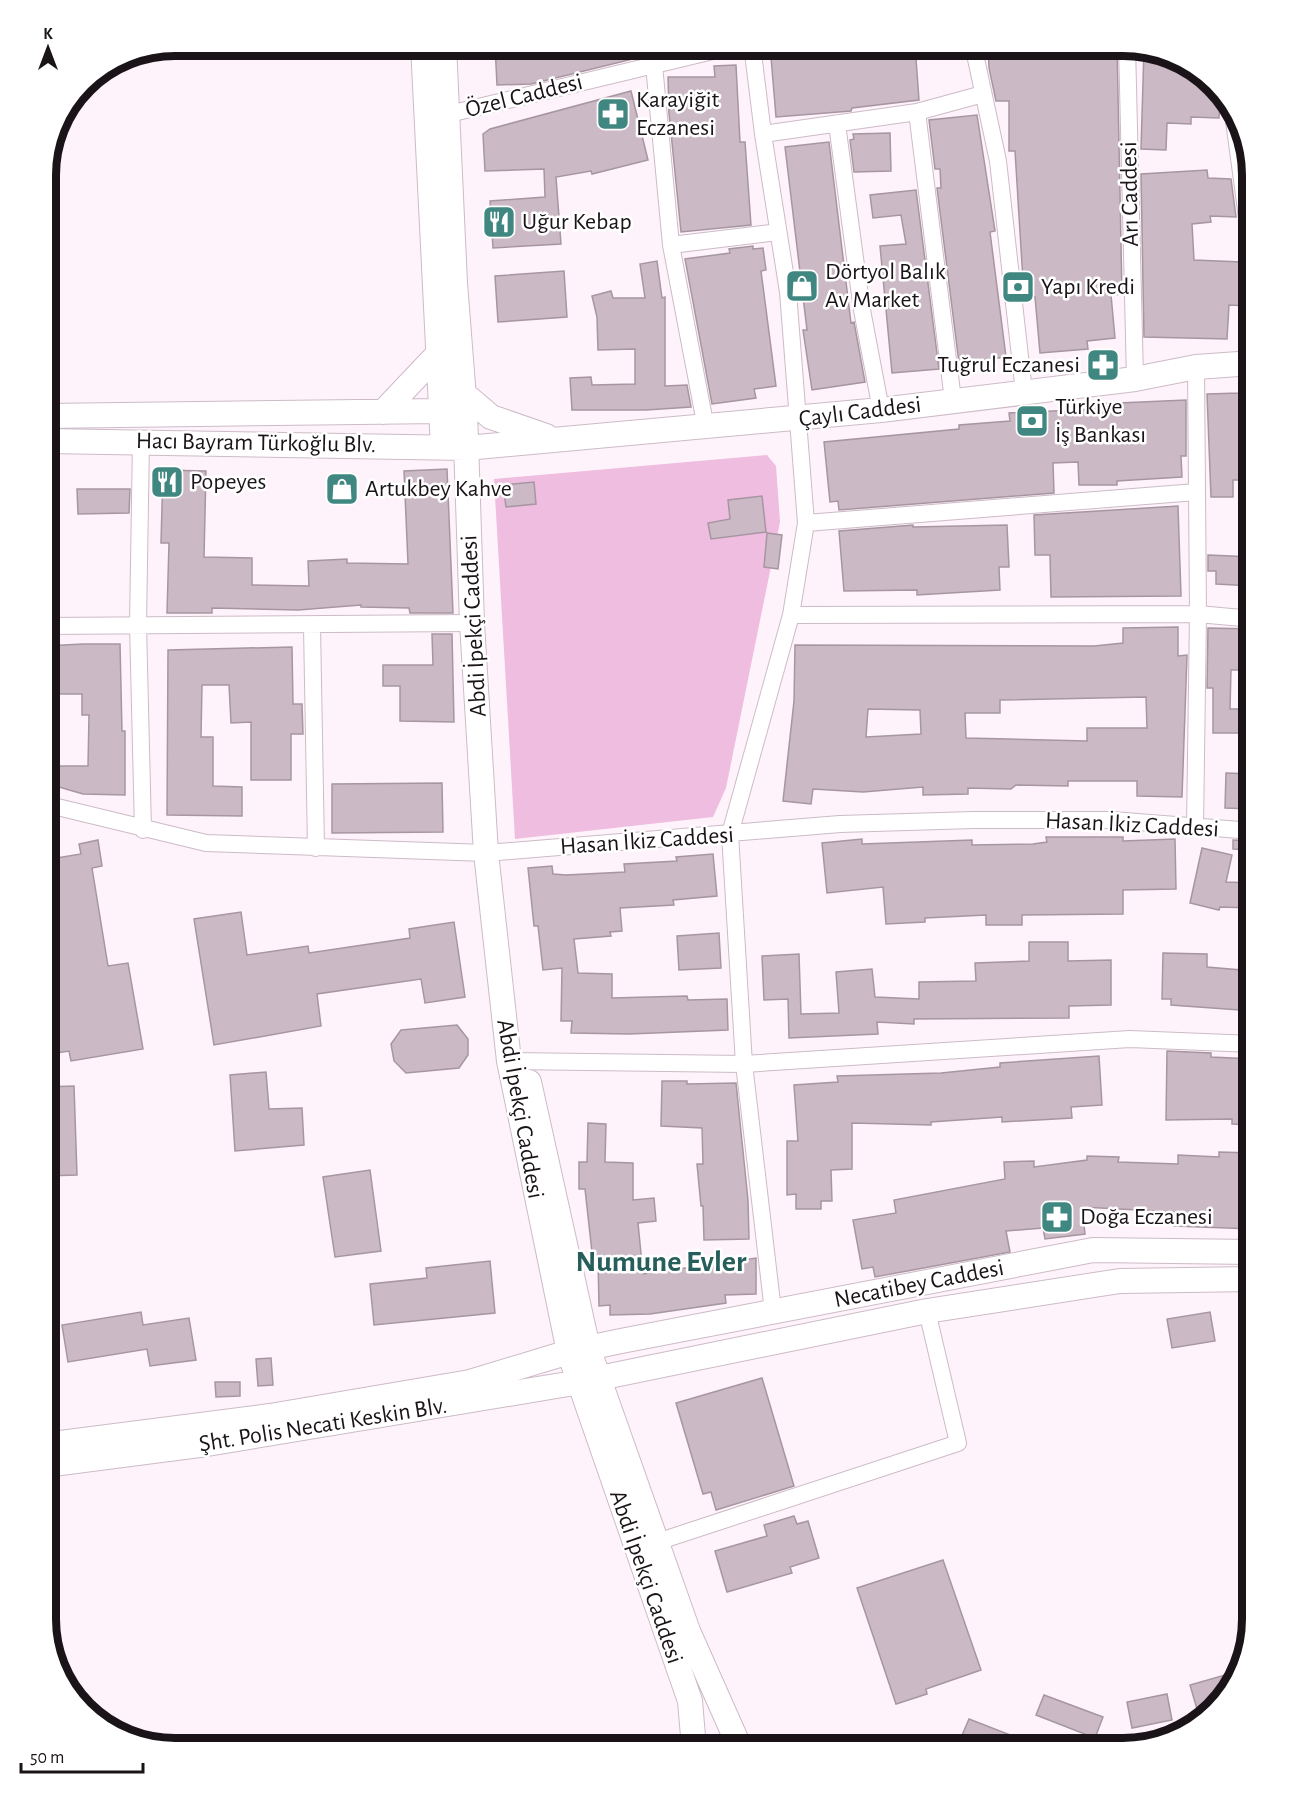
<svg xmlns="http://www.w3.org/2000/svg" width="1298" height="1793" font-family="'Alegreya Sans',sans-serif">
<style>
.green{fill:#efbddf}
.building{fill:#cbb9c5;stroke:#a796a1;stroke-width:1.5;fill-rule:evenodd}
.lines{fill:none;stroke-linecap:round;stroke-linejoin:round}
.street-casing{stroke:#cdbbc7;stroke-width:18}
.secondary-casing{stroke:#cdbbc7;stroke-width:26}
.street{stroke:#fff;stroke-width:16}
.secondary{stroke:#fff;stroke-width:24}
.labels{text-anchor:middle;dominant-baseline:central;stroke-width:5;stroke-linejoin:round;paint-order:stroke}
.street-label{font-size:24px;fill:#1a1418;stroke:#fff}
.poi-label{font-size:24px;fill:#1a1418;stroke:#fff;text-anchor:start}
.district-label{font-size:30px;font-weight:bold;fill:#255e5a;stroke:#fff}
.rim{fill:none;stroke:#1a1418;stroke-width:8}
</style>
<rect width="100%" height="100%" fill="#fef3fa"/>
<path class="green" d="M767,455L776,466L780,522L726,788L713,817L515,839L494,479Z"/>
<path class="building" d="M495,45H636L637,58L531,84L497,85Z
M915,45L919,100L852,108L851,111L776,117L771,57Z
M988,45H1117L1122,294L1111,295L1115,338L1087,341L1088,349L1040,353L1035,297H1024L1015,151H1009V101H996L989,68Z
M1144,49L1189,62L1220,94L1219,118L1191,117V124L1167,123L1166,150L1141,149Z
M736,65L740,142H745L751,225L681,232L669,113L668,77H715L714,66Z
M631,91L648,160L592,174L591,171L556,177L561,244L493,248L490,201L545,197L544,169L485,171L483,134L490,129Z
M977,115L995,231L990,232L1006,357L959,363L937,188H941L940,169H935L929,120Z
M890,133L891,171L854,172L850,140L854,139L853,134Z
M829,142L851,323L854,322L865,382L812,390L803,330H807L785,147Z
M1207,170L1208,178L1231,179L1236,217L1210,216L1211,222L1192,224L1194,260L1242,262L1250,272L1249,306L1229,305L1227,339L1144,337L1141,174Z
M916,190L939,369L892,373L880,246L906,244L901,215L873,218L870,195Z
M753,246V249L763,248L766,270L761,271L776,386L754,389L756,398L712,404L685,259L730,253L729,249Z
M657,261L662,298L665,297V386L687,385L691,407L646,410H572L570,378L591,377L592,385L635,384V349L598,350L597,317L592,296L611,291L613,298H645L640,264Z
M564,271L567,317L498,322L495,276Z
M1253,388V428L1243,429V457L1253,458V480H1233V497H1211L1207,394L1240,393V389Z
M1186,400V456H1181L1182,477L1117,481V485H1079L1078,462L1053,463L1054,493L839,510L838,501L830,502L824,442L959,429V425L1010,421L1009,413L1096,409V404Z
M447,469L453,613H410L409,608L361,607V605L298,610L212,608V613H167L169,543H161L163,470L206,471L204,557L252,558V585L309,586L308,561L347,559V563L408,564L404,471Z
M534,482L536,504L506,507L503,485Z
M77,489H130L129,513L78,514Z
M762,496L766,532L711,539L708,523L730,519L728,500Z
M1178,506L1181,596L1051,597L1050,555H1035L1034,515Z
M913,525V527L1007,525L1009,567H999L1000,590L917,595V590L844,591L839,531Z
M767,533L782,535L778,569L764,567Z
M1208,555L1253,557V586L1216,584V571H1208Z
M1178,627V656L1187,655L1182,797L1137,796V781H1068V786L1016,785L1011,789L968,788V794L923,795V787L863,792L813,789L811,804L783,801L794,701L795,645L1094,646L1123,643V628ZM1146,697L1147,728H1087V741L966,738L965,713H1000V700ZM868,709L920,710L921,734L866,737Z
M1208,628L1253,629V670H1231L1230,709H1249L1248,733H1213V688H1207Z
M432,634H452L454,722L400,721V686H383V665H433Z
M83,644H120L122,731H125V795L83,794L45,783V731L53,730L58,766H88L89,715H82V694H45V646Z
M292,647L293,704H302L303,734H291V780H251V722L231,723L229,685H202L201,737H213V786L242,787V816L167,815L168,650Z
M1226,773L1253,774V809L1225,808Z
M442,783L443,832L332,833V784Z
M1046,837H1123V841L1175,839L1176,889L1123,890V914L1022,915V925H986V915L925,918V922L886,924L883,887L827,893L822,843L862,839V844L972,840V845L1033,844L1047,842Z
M98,840L102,866L92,868L108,966L128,963L143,1049L71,1061L69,1051L51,1054L45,1020V951L57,949L45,878V860L81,854L79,844Z
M1233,840L1253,841V850L1233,849Z
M1202,848L1232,855L1226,882L1253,883V908L1220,907L1219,910L1190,903Z
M713,854L717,896L673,900L674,905L620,908L622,931L610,932L611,936L574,939L578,973L612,974V998L687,996L688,1000L727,999L728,1030L629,1034L571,1033L572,1021H561L562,968L543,970L538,926H534L528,868L552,866L553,874L566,875L625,872L624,864L677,861L676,857Z
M241,912L247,955L308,946L309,953L410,938L409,929L454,922L465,997L425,1003L421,979L317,994L321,1026L214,1045L194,919Z
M719,933L721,968L679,970L677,936Z
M1029,942H1068V961L1111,960V1005L1069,1006V1018L914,1019V1024L877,1022L878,1034L789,1038L788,999L764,1000L762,956L799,954L801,1014L839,1013L836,972L872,969L875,997L919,999V982L976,981L975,963L1029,961Z
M1163,953L1207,954V967L1253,971V1011L1171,1005V999H1162Z
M457,1025L468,1039V1055L459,1068L406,1073L394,1061L391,1044L401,1030Z
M1167,1051L1211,1053V1057L1253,1059V1125L1232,1124V1119L1166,1120Z
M1099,1056L1102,1105L1071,1107L1072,1118L1002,1122V1117L931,1122V1125L852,1123V1169L831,1170L832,1201H821V1209H796V1194L787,1195V1141H798L794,1085L838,1082L837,1076L941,1073L1000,1067V1063Z
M266,1072L269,1109L302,1108L304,1145L235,1151L230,1075Z
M662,1081H687V1084L736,1083L748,1200L749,1239L704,1240L703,1206H701L697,1164H703L702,1128L661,1126Z
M74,1086L77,1175L45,1176V1087Z
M588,1123L606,1124L605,1162L633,1163V1200L654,1198L656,1221L638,1223L643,1274L756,1258V1294L725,1295L726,1303L650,1314L610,1315V1305L599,1306L598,1260L593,1261L585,1189H579V1162H587Z
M1219,1152L1253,1153V1229L1174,1226L1175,1212L1082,1207L1085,1234L1045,1239L1043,1228L1006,1231L1010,1252L875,1277L873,1267L862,1269L853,1220L896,1213L894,1200L1005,1179L1004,1162L1034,1161V1167L1087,1160V1156L1119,1157L1118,1162L1178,1164V1155L1219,1157Z
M370,1170L381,1251L335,1257L323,1177Z
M490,1261L495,1313L374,1325L370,1284L427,1278L426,1268Z
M141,1312L143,1325L189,1318L196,1360L150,1366L147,1349L68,1362L62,1325Z
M1210,1312L1215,1341L1172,1348L1167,1319Z
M271,1358L273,1385L258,1386L256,1359Z
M762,1378L794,1486L716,1510L711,1492L703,1494L676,1403Z
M215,1382H240V1396L216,1397Z
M794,1516L797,1524L808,1521L819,1558L790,1567L792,1573L727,1592L715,1551L767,1536L764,1525Z
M943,1560L981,1670L926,1689L927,1694L896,1704L857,1588Z
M1239,1671L1236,1683L1215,1704L1197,1709L1190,1685Z
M1167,1694L1172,1720L1132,1728L1127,1702Z
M1044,1695L1103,1717L1095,1738L1036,1715Z
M969,1719L1041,1747V1748H980L960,1740Z"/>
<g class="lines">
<g class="street-casing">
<path id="street" d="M752,45L763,134L788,292L806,523L791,615L730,834L744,1064L773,1311
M973,45L998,161L1024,392
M1127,45L1135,379
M654,65L671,245L706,428
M1232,106L1253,262
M917,112L953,400
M449,114L738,45
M837,124L862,310L881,410
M763,134L917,112L983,94
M671,245L778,232
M141,441L138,624L143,830
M806,523L1196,492
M791,615L1198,614L1253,619
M45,626L472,623
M312,626L316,848
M45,804L206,843L486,853L840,824L974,820H1112L1253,831
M1195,827L1198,614L1196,367
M509,1061L744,1064L1130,1039L1253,1044
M657,1542L958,1443L927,1311"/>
</g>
<g class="secondary-casing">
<path id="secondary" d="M423,45L443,447
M444,45L455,283L465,411L472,623L486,853L509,1061L569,1352L690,1701L694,1748
M464,394L491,417L546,436
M383,412L438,354
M45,416L441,411
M45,441L466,448L881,410L1135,379L1196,367L1253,363
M529,1082L588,1348L688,1631L740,1748
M45,1445L270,1416L470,1382L569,1352L621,1341L1093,1250L1253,1252
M45,1465L207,1444L580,1382L927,1311L1120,1281L1253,1279"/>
</g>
<use href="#street" class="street"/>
<use href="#secondary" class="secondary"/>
</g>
<defs>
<g id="pharmacy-square" transform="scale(1.725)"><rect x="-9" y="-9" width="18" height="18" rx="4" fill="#408781" stroke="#fff"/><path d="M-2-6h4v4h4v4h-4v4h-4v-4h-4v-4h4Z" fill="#fff"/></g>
<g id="restaurant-square" transform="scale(1.725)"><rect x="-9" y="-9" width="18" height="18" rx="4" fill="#408781" stroke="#fff"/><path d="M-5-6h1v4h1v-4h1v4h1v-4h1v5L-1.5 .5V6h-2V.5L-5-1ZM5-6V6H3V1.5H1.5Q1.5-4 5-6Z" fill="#fff"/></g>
<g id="shop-square" transform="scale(1.725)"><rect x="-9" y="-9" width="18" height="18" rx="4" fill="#408781" stroke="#fff"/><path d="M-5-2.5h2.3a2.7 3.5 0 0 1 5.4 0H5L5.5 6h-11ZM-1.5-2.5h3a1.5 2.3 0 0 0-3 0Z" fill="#fff"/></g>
<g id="bank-square" transform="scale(1.725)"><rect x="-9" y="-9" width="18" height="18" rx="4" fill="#408781" stroke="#fff"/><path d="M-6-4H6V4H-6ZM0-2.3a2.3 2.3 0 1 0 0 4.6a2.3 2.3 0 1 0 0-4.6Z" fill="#fff"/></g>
</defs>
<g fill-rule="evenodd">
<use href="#pharmacy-square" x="613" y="114"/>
<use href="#restaurant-square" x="499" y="222"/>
<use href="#shop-square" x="802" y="286"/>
<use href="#bank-square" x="1018" y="287"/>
<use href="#pharmacy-square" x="1103" y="365"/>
<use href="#bank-square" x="1032" y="421"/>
<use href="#restaurant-square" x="167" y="482"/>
<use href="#shop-square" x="342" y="489"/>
<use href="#pharmacy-square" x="1057" y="1217"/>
</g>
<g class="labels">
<g class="street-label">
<text transform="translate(524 96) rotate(-14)">Özel Caddesi</text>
<text transform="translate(1130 194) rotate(-91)">Arı Caddesi</text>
<text transform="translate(860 412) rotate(-7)">Çaylı Caddesi</text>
<text transform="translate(256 443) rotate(1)">Hacı Bayram Türkoğlu Blv.</text>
<text transform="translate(474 626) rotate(-93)">Abdi İpekçi Caddesi</text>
<text transform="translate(1132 825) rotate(3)">Hasan İkiz Caddesi</text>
<text transform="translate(647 841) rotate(-4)">Hasan İkiz Caddesi</text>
<text transform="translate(520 1109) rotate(80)">Abdi İpekçi Caddesi</text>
<text transform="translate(919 1284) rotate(-11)">Necatibey Caddesi</text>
<text transform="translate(323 1425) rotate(-9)">Şht. Polis Necati Keskin Blv.</text>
<text transform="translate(646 1577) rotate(71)">Abdi İpekçi Caddesi</text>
</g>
<g class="poi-label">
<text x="636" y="100">Karayiğit<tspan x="636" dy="28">Eczanesi</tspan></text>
<text x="522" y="222">Uğur Kebap</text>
<text x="825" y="272">Dörtyol Balık<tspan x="825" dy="28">Av Market</tspan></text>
<text x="1041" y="287">Yapı Kredi</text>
<text x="1080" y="365" text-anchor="end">Tuğrul Eczanesi</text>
<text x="1055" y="407">Türkiye<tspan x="1055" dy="28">İş Bankası</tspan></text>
<text x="190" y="482">Popeyes</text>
<text x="365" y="489">Artukbey Kahve</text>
<text x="1080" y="1217">Doğa Eczanesi</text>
</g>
<g class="district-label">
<text x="661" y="1262">Numune Evler</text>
</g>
</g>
<path d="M0 0H1298V1793H0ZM175 56H1123A119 119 0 0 1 1242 175V1619A119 119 0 0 1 1123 1738H175A119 119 0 0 1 56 1619V175A119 119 0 0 1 175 56Z" fill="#fff" fill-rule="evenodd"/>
<path class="rim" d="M175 56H1123A119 119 0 0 1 1242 175V1619A119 119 0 0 1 1123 1738H175A119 119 0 0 1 56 1619V175A119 119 0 0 1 175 56Z"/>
<g transform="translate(48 48)" stroke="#ffffff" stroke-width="4.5" paint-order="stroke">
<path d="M0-4.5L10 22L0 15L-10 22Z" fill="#1a1418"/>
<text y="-9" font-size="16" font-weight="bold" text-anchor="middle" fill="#1a1418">K</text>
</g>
<path d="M21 1763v9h122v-9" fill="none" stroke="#1a1418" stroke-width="3"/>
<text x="30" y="1763" font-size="18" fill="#1a1418" stroke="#ffffff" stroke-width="4.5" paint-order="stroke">50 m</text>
</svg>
